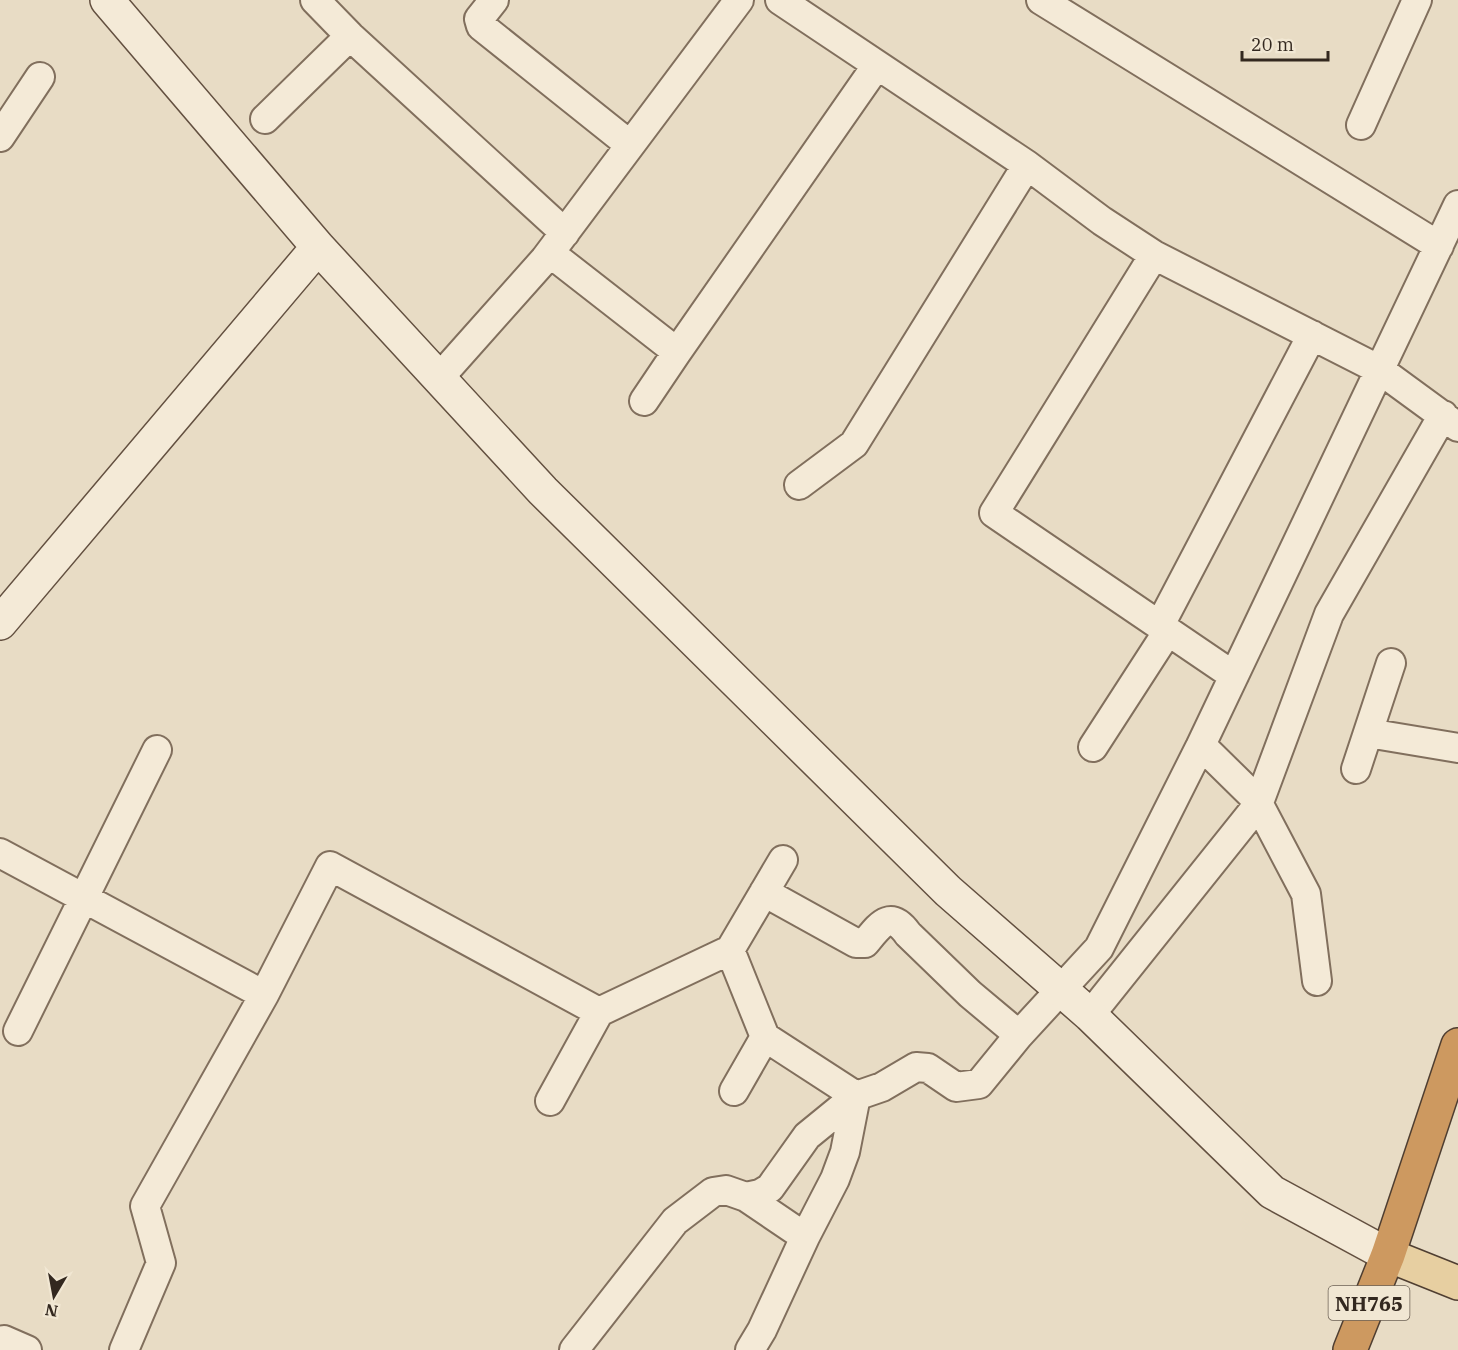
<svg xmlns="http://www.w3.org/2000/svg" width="1458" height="1350" font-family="'IBM Plex Serif',serif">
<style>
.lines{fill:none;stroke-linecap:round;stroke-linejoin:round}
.street-casing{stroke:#816f5d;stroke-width:32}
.secondary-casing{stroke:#635040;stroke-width:36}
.primary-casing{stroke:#4f3e31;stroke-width:36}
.highway-casing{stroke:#4f3e31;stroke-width:36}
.street{stroke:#f4ead7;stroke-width:28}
.secondary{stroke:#f4ead7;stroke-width:33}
.primary{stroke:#e7cfa1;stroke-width:33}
.highway{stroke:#cd9960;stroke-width:33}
.labels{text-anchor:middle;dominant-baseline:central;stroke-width:6;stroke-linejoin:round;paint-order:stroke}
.shield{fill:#f1e7d3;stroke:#6c6155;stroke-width:1.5}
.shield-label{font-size:20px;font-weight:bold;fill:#33281f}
</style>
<rect width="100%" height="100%" fill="#e8dcc5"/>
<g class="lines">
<g class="street-casing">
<path id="street" d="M315,0L350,36L565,233
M494,0L479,19L481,26L630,145
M780,0L1027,165L1102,221L1154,255L1380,370L1458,427
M1041,0L1439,246
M265,119L350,36
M1361,125L1417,0
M0,137L40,77
M550,253L677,352L644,401
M1154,255L994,513L1234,676
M677,352L877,65
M439,378L545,259L739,0
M799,485L854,444L1027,165
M1160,625L1312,335
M1368,733L1458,748
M1201,745L1256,799L1306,894L1317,981
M1093,747L1168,631
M1356,769L1391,663
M0,853L264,995
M764,892L856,943H865C880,925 890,909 908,934L970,994L1019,1035
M1090,1015L1258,805L1329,614L1443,415
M18,1031L157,750
M734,1091L765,1037
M550,1101L599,1012
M746,1197L805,1237
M4,1340L27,1350
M124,1350L161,1263L145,1206L264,995L330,866L599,1012L730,950
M574,1350L675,1221L713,1192L726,1190L746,1197L760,1194L770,1188L807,1136L856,1096L882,1087L916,1067L928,1068L956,1087L979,1084L1019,1035L1099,948L1201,745L1458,205
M750,1350L762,1330L805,1237L835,1179L845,1152L856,1096L765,1037L730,950L783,860"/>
</g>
<g class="secondary-casing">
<path id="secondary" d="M107,0L318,247L543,491L948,891L1090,1015L1272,1192L1388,1255
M0,623L318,247"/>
</g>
<g class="primary-casing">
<path id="primary" d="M1388,1255L1458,1283"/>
</g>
<g class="highway-casing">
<path id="highway" d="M1350,1350L1388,1255L1458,1045"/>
</g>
<use href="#street" class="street"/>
<use href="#secondary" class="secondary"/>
<use href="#primary" class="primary"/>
<use href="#highway" class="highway"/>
</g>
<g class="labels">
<rect class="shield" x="1328.5" y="1286" width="81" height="34" rx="4.5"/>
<g class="shield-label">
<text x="1369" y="1303">NH765</text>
</g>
</g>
<g transform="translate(54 1296) rotate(190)" stroke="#f1e7d3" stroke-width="4.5" paint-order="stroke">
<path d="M0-4.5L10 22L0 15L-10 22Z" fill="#33281f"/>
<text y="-9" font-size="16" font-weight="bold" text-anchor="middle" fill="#33281f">N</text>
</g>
<path d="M1242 51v9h86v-9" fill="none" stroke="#33281f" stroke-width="3"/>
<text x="1251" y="51" font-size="18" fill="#33281f" stroke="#f1e7d3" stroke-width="4.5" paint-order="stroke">20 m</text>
</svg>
